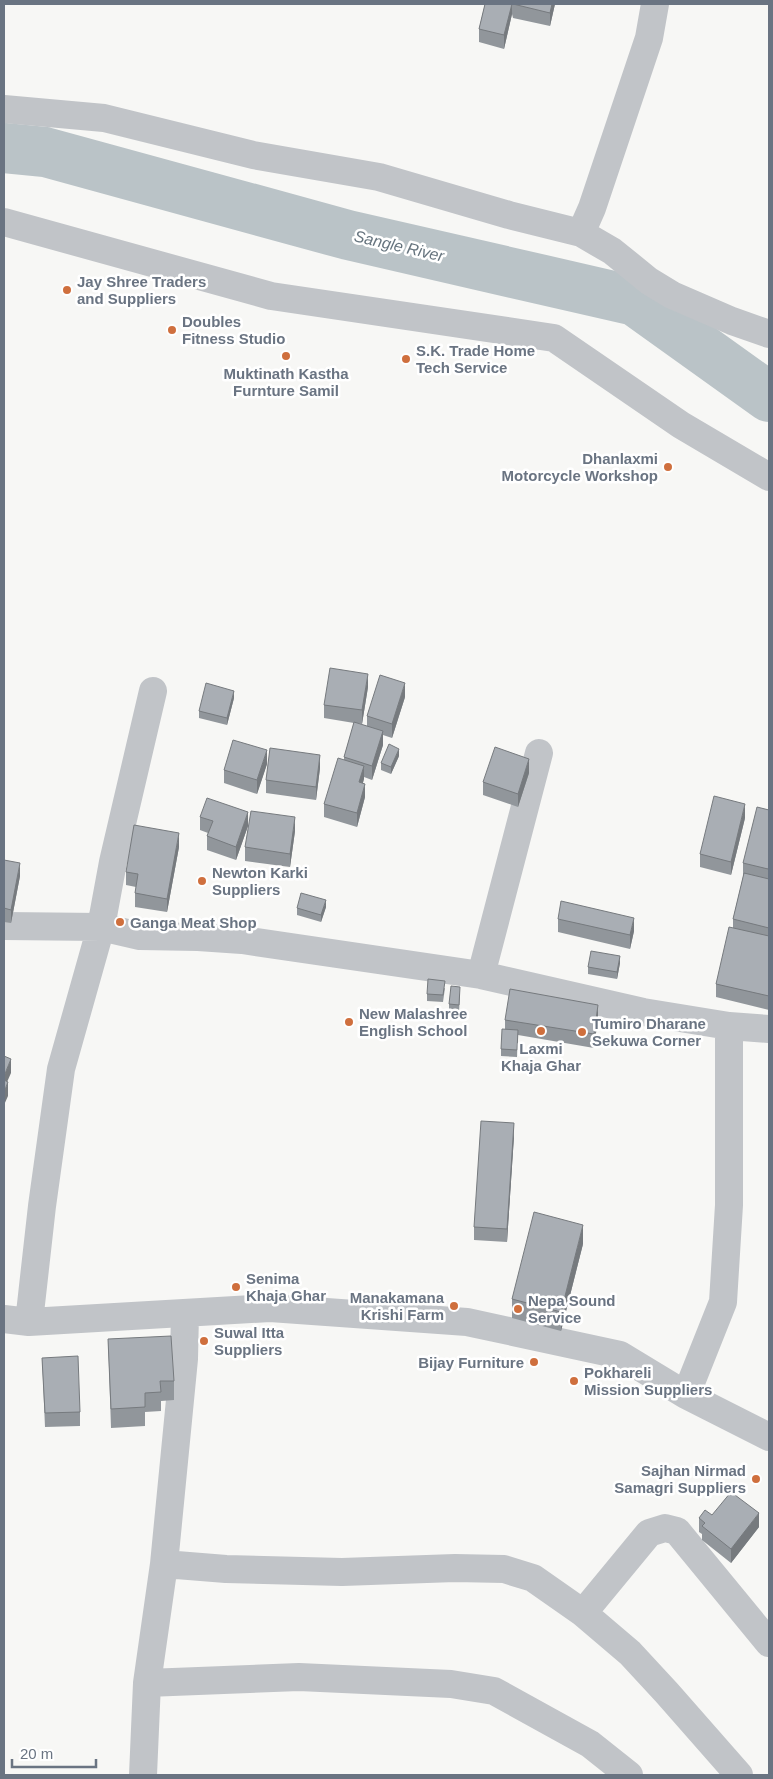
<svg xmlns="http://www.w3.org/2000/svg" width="773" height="1779" font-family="Helvetica,sans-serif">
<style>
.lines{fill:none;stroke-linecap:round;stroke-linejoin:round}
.river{stroke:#bac3c7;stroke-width:50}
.minor{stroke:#c1c4c8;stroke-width:28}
.wall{fill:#91969b}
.shaded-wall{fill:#767a7e}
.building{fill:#a9aeb4;stroke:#767a7e}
.poi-dot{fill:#cf6f3d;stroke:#fff;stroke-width:2}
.labels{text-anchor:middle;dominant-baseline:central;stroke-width:5;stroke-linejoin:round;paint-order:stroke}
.poi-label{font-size:15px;font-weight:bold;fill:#6a7482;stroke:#fff;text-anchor:start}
.water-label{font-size:16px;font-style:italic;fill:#66747e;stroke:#fff}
</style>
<rect width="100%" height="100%" fill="#f7f7f5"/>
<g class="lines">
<path class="river" d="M4,148L45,152L348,235L635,301L769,397"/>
<path class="minor" d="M655,4L649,38L592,208L581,233L612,251L649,281L672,295L732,321L769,334
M4,109L104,118L253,155L379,177L509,215L581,233
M4,222L271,296L554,338L681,425L769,477
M4,926L101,927L140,936L198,937L242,940L481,975L643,1012L729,1026L769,1029
M481,975L539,753
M4,1319L29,1322L270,1308L467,1322L620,1355L686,1395L769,1437
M29,1322L42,1206L61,1069L101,927L113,862L153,691
M686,1395L723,1302L729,1205V1026
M164,1564L226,1569L342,1572L455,1568L504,1569L533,1578L583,1613L649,1533L665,1528L677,1531L769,1643
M583,1613L630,1653L667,1693L739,1775
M147,1683L299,1677L451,1684L494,1691L590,1744L629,1775
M143,1775L147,1683L164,1564L184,1359L185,1313"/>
</g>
<path class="wall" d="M485,4H555L550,26L513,18L512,14L504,49L479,42V29Z
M368,687L362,724L355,723L367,726V716L405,697L392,738L383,735V745L372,780L364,777L363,783L365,797L357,827L324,817V804L344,760V757L354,723L324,718V705Z
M234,698L227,725L199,718V711Z
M399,756L391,774L381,770V763Z
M267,764L257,794L224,783V770Z
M320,768L316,800L266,793V780Z
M529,773L518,807L483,795V782Z
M769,810V1010L716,997V984L733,928V919L743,877V863Z
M200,817L248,826L236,860L207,850V836L208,833L200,830Z
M745,818L731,875L700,867V854Z
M295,831L290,867L245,861V847Z
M179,847L167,912L135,907V893L136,887L126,885V872Z
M4,860L20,876L11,923L4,922Z
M326,907L321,922L297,915V908Z
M558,919L634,931L630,949L558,932Z
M620,963L617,979L588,974V967Z
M445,988L443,1002L427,1001V994Z
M460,994L459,1012L449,1011V1004Z
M598,1018L594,1048L518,1035L517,1057L501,1056V1049L505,1029V1020Z
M514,1136L507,1242L474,1240V1227Z
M583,1244L561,1331L512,1318V1299Z
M108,1339L174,1381V1400L161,1401V1411L145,1412V1426L111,1428Z
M42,1358L80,1412V1426L45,1427Z
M712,1515L759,1527L731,1563L702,1540V1534L699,1532V1518Z"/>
<path class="shaded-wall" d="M512,4V14L504,49V35Z
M552,4H555L550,26V13Z
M368,674V687L362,724V710Z
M405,683V697L392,738V724Z
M234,691V698L227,725V718Z
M383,731V745L372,780V766Z
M399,749V756L391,774V767Z
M267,750V764L257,794V780Z
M320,755V768L316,800V787Z
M529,759V773L518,807V794Z
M364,766V779L359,796V782Z
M365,784V797L357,827V813Z
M745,804V818L731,875V862Z
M248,812V826L236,860V847Z
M295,817V831L290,867V854Z
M179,833V847L167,912V899Z
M20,863V876L11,923V910Z
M769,866V879L768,883V869Z
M326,900V907L321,922V915Z
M634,918V931L630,949V935Z
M620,956V963L617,979V972Z
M598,1005V1018L594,1048V1034Z
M11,1059V1073L4,1089V1076Z
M8,1082V1096L4,1105V1092Z
M514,1123V1136L507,1242V1229Z
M583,1225V1244L561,1331V1312Z
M759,1513V1527L731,1563V1549Z"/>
<path class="building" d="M485,4H512L504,35L479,29Z
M513,4H552L550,13Z
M330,668L368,674L362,710L324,705Z
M380,675L405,683L392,724L367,716Z
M206,683L234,691L227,718L199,711Z
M354,722L383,731L372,766L344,757Z
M233,740L267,750L257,780L224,770Z
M389,744L399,749L391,767L381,763Z
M495,747L529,759L518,794L483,782Z
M270,748L320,755L316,787L266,780Z
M338,758L364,766L359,782L365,784L357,813L324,804Z
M714,796L745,804L731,862L700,854Z
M207,798L248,812L236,847L207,836L213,821L200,817Z
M757,807L769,810V866L768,869L743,863Z
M251,811L295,817L290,854L245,847Z
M134,825L179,833L167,899L135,893L138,874L126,872Z
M4,860L20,863L11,910L4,908Z
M744,873L769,879V928L733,919Z
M301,893L326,900L321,915L297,908Z
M561,901L634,918L630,935L558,919Z
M729,927L769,936V996L716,984Z
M591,951L620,956L617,972L588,967Z
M428,979L445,981L443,995L427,994Z
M451,986L460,987L459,1005L449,1004Z
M510,989L598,1005L594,1034L505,1020Z
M502,1029L518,1030L517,1050L501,1049Z
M4,1056L11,1059L4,1076Z
M4,1080L8,1082L4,1092Z
M481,1121L514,1123L507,1229L474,1227Z
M534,1212L583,1225L561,1312L512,1299Z
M171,1336L174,1381H160L161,1392L145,1393V1407L111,1409L108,1339Z
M78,1356L80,1412L45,1413L42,1358Z
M731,1492L759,1513L731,1549L702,1526L705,1523L699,1518L705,1510L712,1515Z"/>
<g class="poi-dot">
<circle cx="67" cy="290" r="5"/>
<circle cx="172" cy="330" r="5"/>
<circle cx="286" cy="356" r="5"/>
<circle cx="406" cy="359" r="5"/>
<circle cx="668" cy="467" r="5"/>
<circle cx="202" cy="881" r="5"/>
<circle cx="120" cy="922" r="5"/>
<circle cx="349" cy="1022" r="5"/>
<circle cx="541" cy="1031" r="5"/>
<circle cx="582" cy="1032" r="5"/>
<circle cx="236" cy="1287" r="5"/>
<circle cx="454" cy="1306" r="5"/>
<circle cx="518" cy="1309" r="5"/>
<circle cx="204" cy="1341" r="5"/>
<circle cx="534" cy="1362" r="5"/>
<circle cx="574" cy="1381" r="5"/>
<circle cx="756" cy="1479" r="5"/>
</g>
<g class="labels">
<g class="poi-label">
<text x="77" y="281">Jay Shree Traders<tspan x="77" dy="17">and Suppliers</tspan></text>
<text x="182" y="321">Doubles<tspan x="182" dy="17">Fitness Studio</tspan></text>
<text x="416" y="350">S.K. Trade Home<tspan x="416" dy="17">Tech Service</tspan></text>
<text x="286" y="373" text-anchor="middle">Muktinath Kastha<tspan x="286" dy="17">Furnture Samil</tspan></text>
<text x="658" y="458" text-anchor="end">Dhanlaxmi<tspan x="658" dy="17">Motorcycle Workshop</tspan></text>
<text x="212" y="872">Newton Karki<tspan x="212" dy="17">Suppliers</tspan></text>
<text x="130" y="922">Ganga Meat Shop</text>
<text x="359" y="1013">New Malashree<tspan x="359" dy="17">English School</tspan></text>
<text x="592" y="1023">Tumiro Dharane<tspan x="592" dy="17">Sekuwa Corner</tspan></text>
<text x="541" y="1048" text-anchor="middle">Laxmi<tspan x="541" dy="17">Khaja Ghar</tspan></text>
<text x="246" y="1278">Senima<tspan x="246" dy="17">Khaja Ghar</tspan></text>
<text x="444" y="1297" text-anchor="end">Manakamana<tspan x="444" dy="17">Krishi Farm</tspan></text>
<text x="528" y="1300">Nepa Sound<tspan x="528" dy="17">Service</tspan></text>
<text x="214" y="1332">Suwal Itta<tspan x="214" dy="17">Suppliers</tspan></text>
<text x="524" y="1362" text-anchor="end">Bijay Furniture</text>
<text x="584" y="1372">Pokhareli<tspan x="584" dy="17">Mission Suppliers</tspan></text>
<text x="746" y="1470" text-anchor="end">Sajhan Nirmad<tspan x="746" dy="17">Samagri Suppliers</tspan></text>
</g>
<g class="water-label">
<text transform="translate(399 246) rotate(13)">Sangle River</text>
</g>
</g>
<rect width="773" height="1779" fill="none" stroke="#6a7482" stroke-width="10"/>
<path d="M12 1759v8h84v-8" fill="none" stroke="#6a7482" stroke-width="2.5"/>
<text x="20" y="1759" font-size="15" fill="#6a7482" stroke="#ffffff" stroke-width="4" paint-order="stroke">20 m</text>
</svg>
